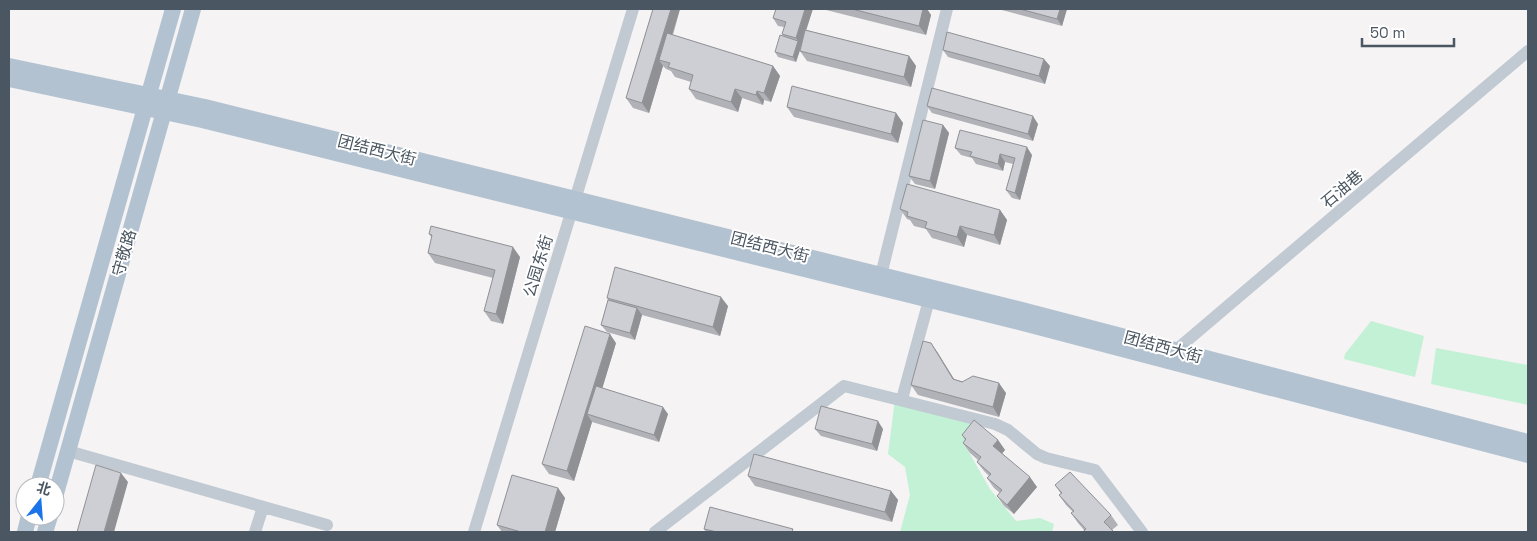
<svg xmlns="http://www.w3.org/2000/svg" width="1537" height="541" font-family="'Space Grotesk','Noto Sans SC',sans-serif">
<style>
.green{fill:#c3f1d5}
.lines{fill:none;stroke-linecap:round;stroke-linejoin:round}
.minor{stroke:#c1cad2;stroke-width:12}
.major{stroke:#b3c2d1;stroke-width:16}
.wall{fill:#b0b2b7}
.shaded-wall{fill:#909195}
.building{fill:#cdcfd5;stroke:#909195}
.labels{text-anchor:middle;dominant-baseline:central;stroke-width:4;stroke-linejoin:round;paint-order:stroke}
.street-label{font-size:16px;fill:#4a5661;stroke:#fff}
</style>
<rect width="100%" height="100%" fill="#f5f3f3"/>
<path class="green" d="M1371,321L1424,336L1415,377L1344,359L1345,354Z
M1436,348L1528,365V405L1431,384Z
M895,399L985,424L966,447L990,489L1016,521L1040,518L1054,524L1052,532H900L910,495L905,467L888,454Z"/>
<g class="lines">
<path class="minor" d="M881,275L947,9
M1176,350L1528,51
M902,399L929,300
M68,451L327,525
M255,532L263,507
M474,532L633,9
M655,532L844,386L995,424L1008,430L1037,454L1046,458L1095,470L1142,532"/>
<path class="major" d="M9,66L205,107L1022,310L1528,442
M9,79L202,120L1019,322L1528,455
M38,486L173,9
M55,497L193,9
M25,532L29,516
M45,532L50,516"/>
</g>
<path class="wall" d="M653,9H680L673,35L773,66L780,76L771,102L764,100L763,105L742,98L738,112L696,99L689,89L691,82L675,77L671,71L666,69L663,66L649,113L633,108L626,98Z
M776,9L806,30L909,56L916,66L911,87L807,61L800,51L801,48L796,62L778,57L775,52L784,37L782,34L784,27L778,26L773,18Z
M822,9H927L931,15L926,35Z
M998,9H1067L1062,26Z
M943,50L1050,66L1045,84L948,57Z
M927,106L1038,124L1033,141L932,113Z
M787,107L896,113L903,123L898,143L794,117Z
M943,125L949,133L935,189L915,184L909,176Z
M955,148L1032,155L1020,200L1012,198L1006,190L1013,164L1005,162L1003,171L976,164L972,158L961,155Z
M900,209L1000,210L1007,220L1000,245L967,235L964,247L932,238L926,229L914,226L910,220L907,219Z
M429,234L520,257L503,324L491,321L484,311L493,278L435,263L428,253L432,238Z
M607,298L728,306L720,336L642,315L635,340L607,332L601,325L608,300Z
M616,343L602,388L668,414L659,442L592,422L574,481L549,474L542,464Z
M931,343L954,379L1006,393L999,417L918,395L911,385Z
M815,429H883L877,451L821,436Z
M962,435L998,440L1005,450L1002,453L1037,487L1014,514L1004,506L997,496L1000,493L994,488L987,478L989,476L984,471L977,462L978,460L970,453L963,443L965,440Z
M748,476L891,491L898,500L892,522L755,486Z
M1055,485L1111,515L1118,525L1112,530H1084L1078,523L1071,513L1073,512L1066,505L1059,495L1061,494Z
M558,488L565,498L555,532H502L497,525Z
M704,529L795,532H706Z"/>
<path class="shaded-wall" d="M671,9H680L664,61L659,60L663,66L649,113L642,103Z
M805,9H813L796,62L793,57L798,41L796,38Z
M923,9H927L931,15L926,35L919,26Z
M1060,9H1067L1062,26L1057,19Z
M909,56L916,66L911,87L904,77Z
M1044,59L1050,66L1045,84L1039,76Z
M773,66L780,76L771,102L764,93Z
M735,89L742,98L738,112L731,102Z
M757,91L764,100L763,105L756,95Z
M896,113L903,123L898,143L891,134Z
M1033,116L1038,124L1033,141L1028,134Z
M943,125L949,133L935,189L930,181Z
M1027,147L1032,155L1020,200L1015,193Z
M1000,154L1005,162L1003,171L998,164Z
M1000,210L1007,220L1000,245L994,235Z
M960,226L967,235L964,247L957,237Z
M513,247L520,257L503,324L496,314Z
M721,297L728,306L720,336L713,327Z
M637,308L642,315L635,340L630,333Z
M610,334L616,343L594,416L587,414L592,422L574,481L567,471Z
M931,343L938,353L960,389L953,379Z
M999,383L1006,393L999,417L993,407Z
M663,407L668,414L659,442L654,435Z
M878,421L883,429L877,451L872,444Z
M998,440L1005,450L1000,456L993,446Z
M121,473L128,482L114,532H104Z
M1030,477L1037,487L1014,514L1007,505Z
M558,488L565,498L555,532H545Z
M891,491L898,500L892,522L885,512Z"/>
<path class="building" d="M653,9H671L642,103L626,98Z
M776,9H805L796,38L782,34L786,22L773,18Z
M852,9H923L919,26Z
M1020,9H1060L1057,19Z
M805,30L909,56L904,77L800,51Z
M947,32L1044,59L1039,76L943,50Z
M667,33L773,66L764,93L757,91L756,95L735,89L731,102L689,89L693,75L668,67L670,63L659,60Z
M780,35L798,41L793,57L775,52Z
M792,86L896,113L891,134L787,107Z
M932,88L1033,116L1028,134L927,106Z
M923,120L943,125L930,181L909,176Z
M960,130L1027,147L1015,193L1006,190L1015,158L1000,154L998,164L970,156L972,152L955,148Z
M907,184L1000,210L994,235L960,226L957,237L925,228L927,222L907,216L908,212L900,209Z
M431,226L513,247L496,314L484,311L495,270L428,253L432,235L429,234Z
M615,267L721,297L713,327L607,298Z
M608,300L637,308L630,333L601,325Z
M585,326L610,334L567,471L542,464Z
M923,341L931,343L953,379L962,382L973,376L999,383L993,407L911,385Z
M596,386L663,407L654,435L587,414Z
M821,406L878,421L872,444L815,429Z
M974,420L998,440L993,446L1030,477L1007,505L997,496L1002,490L987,478L991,474L977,462L981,457L963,443L966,439L962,435Z
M754,454L891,491L885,512L748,476Z
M96,465L121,473L104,532H77Z
M1070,472L1111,515L1104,522L1114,532H1085L1084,530L1086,529L1071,513L1074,511L1059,495L1062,493L1055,485Z
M512,475L558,488L545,532H521L497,525Z
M710,507L793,529L792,532H717L704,529Z"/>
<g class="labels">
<g class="street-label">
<text transform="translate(377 150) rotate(14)">团结西大街</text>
<text transform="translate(1342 189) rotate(-40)">石油巷</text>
<text transform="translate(770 247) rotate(14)">团结西大街</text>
<text transform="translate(124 253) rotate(-74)">守敬路</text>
<text transform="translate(538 266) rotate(-73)">公园东街</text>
<text transform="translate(1163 347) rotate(15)">团结西大街</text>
</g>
</g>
<rect width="1537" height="541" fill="none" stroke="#4a5661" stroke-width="20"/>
<g transform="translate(40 501) rotate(17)"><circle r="24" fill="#ffffff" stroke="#b7bbc0"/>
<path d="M0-4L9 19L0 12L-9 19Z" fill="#1a73e8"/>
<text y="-8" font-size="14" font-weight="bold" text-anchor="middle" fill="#4a5661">北</text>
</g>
<path d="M1362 38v8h92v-8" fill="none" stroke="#4a5661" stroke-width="2.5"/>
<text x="1370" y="38" font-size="15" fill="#4a5661" stroke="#ffffff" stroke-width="4" paint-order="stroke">50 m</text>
</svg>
